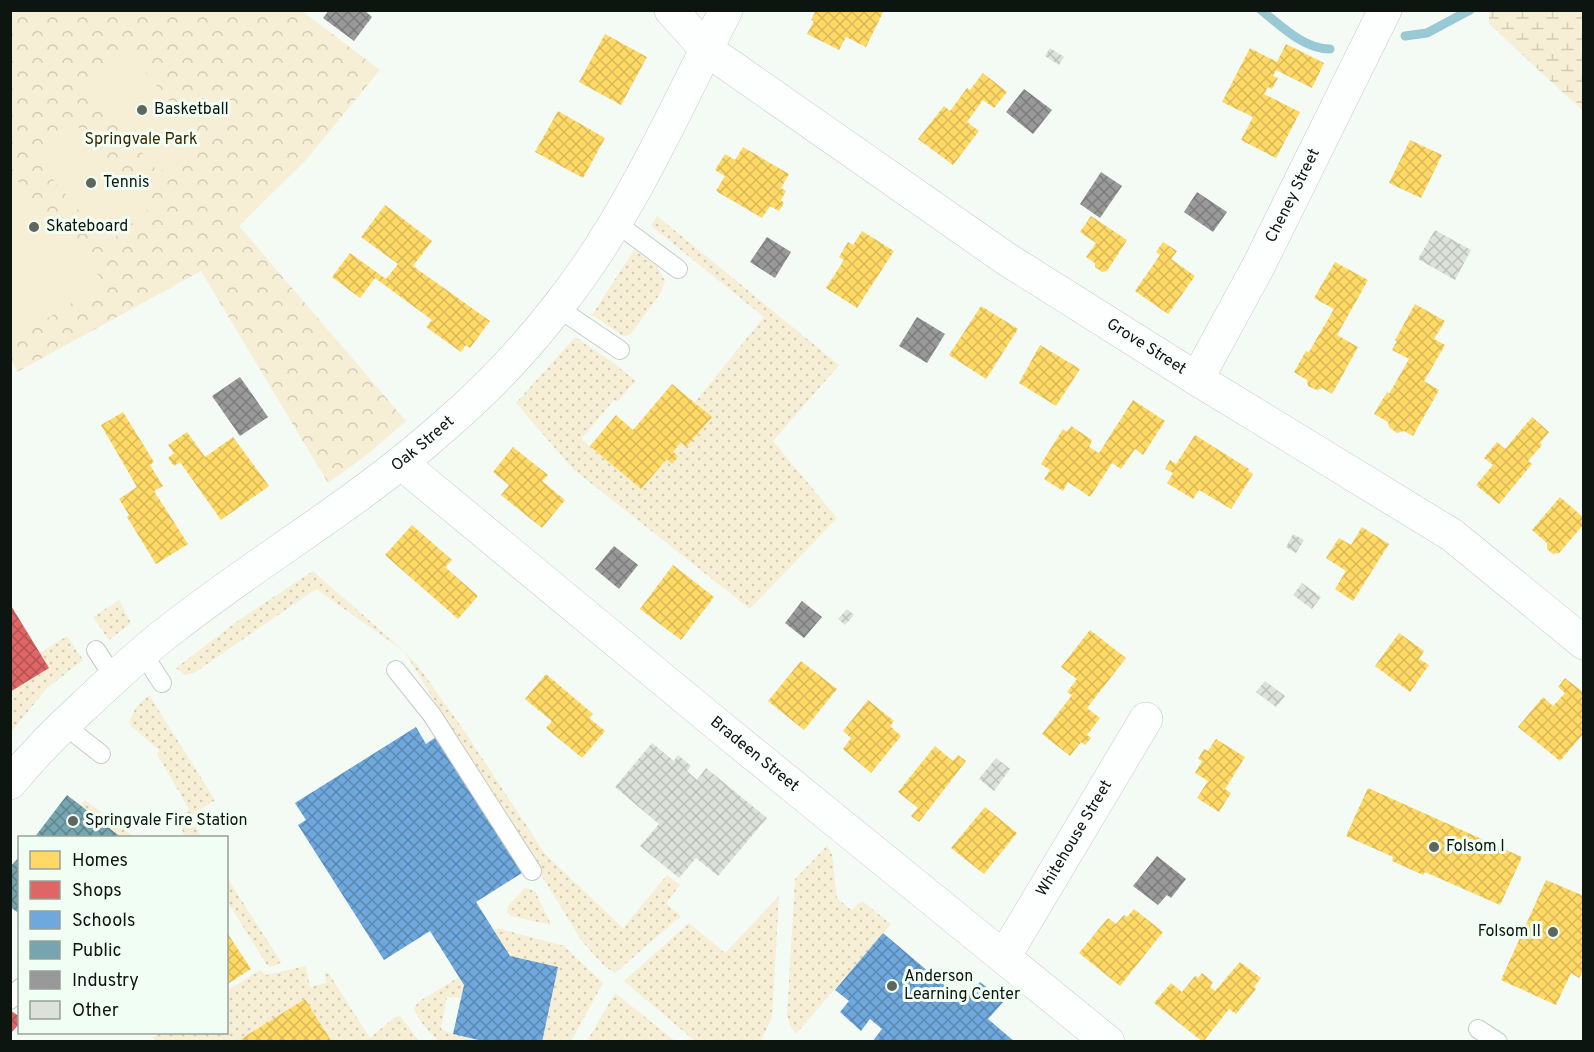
<svg xmlns="http://www.w3.org/2000/svg" width="1594" height="1052" font-family="Overpass,sans-serif">
<style>
.grass{fill:url(#grass-dots)}
.wetland{fill:url(#wetland-marsh)}
.park{fill:url(#park-crowns)}
.pitch{fill:#f6efd5}
.homes{fill:url(#homes-cross-hatch)}
.shops{fill:url(#shops-cross-hatch)}
.schools{fill:url(#schools-cross-hatch)}
.public{fill:url(#public-cross-hatch)}
.industry{fill:url(#industry-cross-hatch)}
.lines{fill:none;stroke-linecap:round;stroke-linejoin:round}
.stream{stroke:#9ac9d6;stroke-width:9}
.building{fill:url(#building-cross-hatch)}
.lane-casing{stroke:#c5ccc6;stroke-width:20}
.street-casing{stroke:#c5ccc6;stroke-width:34}
.secondary-casing{stroke:#c5ccc6;stroke-width:34}
.lane{stroke:#fdfefe;stroke-width:18}
.street{stroke:#fdfefe;stroke-width:33}
.secondary{stroke:#fdfefe;stroke-width:33}
.poi-dot{fill:#5e6660;stroke:#f1fef4;stroke-width:2}
.labels{text-anchor:middle;dominant-baseline:central;stroke-width:6;stroke-linejoin:round;paint-order:stroke}
.poi-label{font-size:16px;fill:#0d1510;stroke:#f1fef4;text-anchor:start}
.park-label{font-size:16px;fill:#372700;stroke:#f1fef4}
.street-label{font-size:16px;fill:#0d1510;stroke:#f1fef4}
</style>
<defs>
<pattern id="grass-dots" width="8" height="8" patternUnits="userSpaceOnUse" patternTransform="scale(1.5)"><rect width="8" height="8" fill="#f6efd5"/><path d="M2 2h.1M6 6h.1" fill="none" stroke="#d2ccb6" stroke-width="1.8" stroke-linecap="round"/></pattern>
<pattern id="wetland-marsh" width="20" height="14" patternUnits="userSpaceOnUse" patternTransform="scale(1.5)"><rect width="20" height="14" fill="#f6efd5"/><path d="M1 5h8M5 5V1M11 12h8M15 12V8" fill="none" stroke="#d2ccb6"/></pattern>
<pattern id="park-crowns" width="20" height="18" patternUnits="userSpaceOnUse" patternTransform="scale(1.5)"><rect width="20" height="18" fill="#f6efd5"/><path d="M2 6a3 3 0 1 1 6 0M12 15a3 3 0 1 1 6 0" fill="none" stroke="#d2ccb6"/></pattern>
<pattern id="homes-cross-hatch" width="8" height="8" patternUnits="userSpaceOnUse" patternTransform="scale(1.5)"><rect width="8" height="8" fill="#ffd966"/><path d="M0 0l8 8M0 8l8-8" fill="none" stroke="#d9b957"/></pattern>
<pattern id="shops-cross-hatch" width="8" height="8" patternUnits="userSpaceOnUse" patternTransform="scale(1.5)"><rect width="8" height="8" fill="#e06666"/><path d="M0 0l8 8M0 8l8-8" fill="none" stroke="#b45353"/></pattern>
<pattern id="schools-cross-hatch" width="8" height="8" patternUnits="userSpaceOnUse" patternTransform="scale(1.5)"><rect width="8" height="8" fill="#6fa8dc"/><path d="M0 0l8 8M0 8l8-8" fill="none" stroke="#5a88b1"/></pattern>
<pattern id="public-cross-hatch" width="8" height="8" patternUnits="userSpaceOnUse" patternTransform="scale(1.5)"><rect width="8" height="8" fill="#76a5af"/><path d="M0 0l8 8M0 8l8-8" fill="none" stroke="#5f858d"/></pattern>
<pattern id="industry-cross-hatch" width="8" height="8" patternUnits="userSpaceOnUse" patternTransform="scale(1.5)"><rect width="8" height="8" fill="#999"/><path d="M0 0l8 8M0 8l8-8" fill="none" stroke="#7b7c7b"/></pattern>
<pattern id="building-cross-hatch" width="8" height="8" patternUnits="userSpaceOnUse" patternTransform="scale(1.5)"><rect width="8" height="8" fill="#dce1d9"/><path d="M0 0l8 8M0 8l8-8" fill="none" stroke="#bcc0b9"/></pattern>
</defs>
<rect width="100%" height="100%" fill="#f4fbf5"/>
<path class="grass" d="M657,216L839,365L773,441L837,518L750,609L573,469L516,403L575,337L612,362L636,381L617,402L614,400L581,439L641,489L667,459L672,463L678,456L673,452L681,442L686,447L711,417L695,402L764,317L651,226Z
M634,250L657,266L665,281L660,294L633,331L629,335L623,336L592,315Z
M313,571L404,651L418,666L463,729L545,854L623,928L667,875L680,885L666,903L681,916L615,973L604,966L581,940L404,651L316,589L194,673L185,675L176,668L239,620Z
M119,600L131,623L109,640L93,617Z
M67,636L83,660L47,688L11,732V692L49,668L40,653Z
M149,695L215,800L190,817L202,837H186C179,827 178,817 189,809L157,754L159,750L132,727L129,722L136,707Z
M85,800L134,837H121L80,805Z
M827,846L832,854L837,898L851,910L862,901L891,924L796,1034L790,1026L787,1015L795,879Z
M226,876L281,962C276,966 273,967 267,965L227,901Z
M525,888L535,891L551,925L511,916L507,912L508,906Z
M779,896L772,1017L761,1041H695L624,981L689,923L725,953Z
M497,928L564,946L603,983L571,1041H542L510,956L494,930Z
M306,966L310,987L326,983L325,972L329,974L370,1038L395,1017L400,1016L419,1041H332L305,999L241,1039L242,1041L156,1042L153,1037L161,1033L226,1032L227,991L260,970L266,975Z
M459,977L464,985L461,998L447,997L441,1029L453,1034L487,1041H439C429,1033 420,1022 414,1009L418,1002Z
M615,993L675,1041H587Z"/>
<path class="wetland" d="M1489,11H1583V111L1489,24Z"/>
<path class="park" d="M10,11H302L380,70L305,161L239,226L406,421L368,454L328,483L201,271L17,372L10,356Z"/>
<path class="pitch" d="M124,47L201,138L159,173L82,81Z
M74,122L148,210L107,244L34,157Z
M10,172L105,283L13,339L10,334Z"/>
<path class="homes" d="M816,10H884L866,47L846,37L839,50L807,34L814,21L811,20Z
M605,34L647,57L621,105L579,82Z
M1286,44L1324,63L1312,88L1276,70L1273,76L1278,78L1272,89L1268,87L1264,94L1300,112L1276,158L1241,140L1253,117L1222,102L1250,48L1277,62Z
M983,73L1007,92L994,108L983,100L967,122L979,131L953,165L918,139L944,106L950,111L967,88L970,90Z
M558,111L605,138L583,178L535,152Z
M1410,140L1442,155L1421,198L1389,183Z
M743,147L789,174L781,188L786,191L781,200L784,203L779,211L770,206L762,218L716,191L725,176L715,170L725,154L735,160Z
M385,205L432,241L413,266L490,321L470,348L466,345L461,352L426,327L432,320L375,278L360,298L332,277L350,253L386,279L398,264L361,237Z
M1091,216L1127,240L1107,271L1102,272L1095,267V263L1086,257L1096,243L1080,232Z
M862,231L894,251L857,308L826,288L844,260L839,257L848,242L853,245Z
M1163,242L1177,251L1171,259L1195,276L1168,314L1135,291L1160,255L1156,252Z
M1335,262L1368,280L1337,335L1358,347L1332,394L1322,388L1317,390L1308,386L1307,380L1294,372L1306,351L1309,352L1334,309L1314,298Z
M1415,304L1445,321L1434,339L1445,345L1424,381L1439,390L1413,436L1404,431L1397,433L1389,427L1388,422L1374,414L1387,392L1389,394L1409,359L1392,350L1397,341L1395,340Z
M981,306L1018,329L986,379L949,355Z
M1040,345L1080,369L1056,406L1019,383Z
M672,384L712,417L686,447L681,442L673,452L678,456L672,464L667,459L641,489L590,446L616,415L633,430Z
M1133,400L1165,421L1143,455L1135,449L1121,469L1112,463L1090,497L1068,482L1063,491L1044,479L1050,470L1041,464L1063,429L1067,432L1071,426L1092,440L1089,447L1099,453Z
M123,412L154,462L150,465L163,486L154,491L188,544L156,564L127,517L129,515L119,499L137,487L101,425Z
M1532,417L1549,432L1540,443L1542,445L1528,461L1532,464L1499,504L1476,485L1493,465L1484,458L1497,442L1505,449Z
M187,432L205,457L233,437L269,486L221,520L180,462L174,466L168,458L174,453L168,445Z
M1195,435L1249,469L1248,471L1253,474L1231,509L1199,490L1193,499L1167,483L1173,473L1165,469L1170,460L1176,464Z
M513,447L548,475L542,481L565,500L542,528L501,495L509,485L493,472Z
M1560,497L1584,518V524L1559,553L1553,554L1547,549V543L1532,530Z
M412,525L452,560L445,567L478,596L458,619L385,555Z
M1362,527L1389,544L1353,601L1335,589L1346,571L1326,558L1339,538L1351,545Z
M673,565L714,597L681,640L640,609Z
M1090,630L1126,658L1087,708L1100,718L1087,735L1091,738L1085,745L1081,742L1070,756L1042,734L1072,695L1067,692L1077,679L1061,667Z
M1399,633L1424,651L1419,659L1429,665L1410,692L1375,666Z
M801,661L837,689L804,730L768,701Z
M546,674L593,714L589,718L605,731L582,758L546,728L552,721L525,699Z
M1565,678L1584,693V733L1560,761L1518,727L1543,697L1553,706L1565,693L1558,687Z
M868,700L894,721L890,726L901,736L871,773L843,749L851,738L843,731Z
M1216,739L1245,757L1225,789L1231,793L1219,812L1197,798L1208,781L1195,773L1202,761L1198,759L1204,749L1208,751Z
M935,746L953,761L958,755L966,761L919,822L911,816L918,808L898,792Z
M1368,788L1522,857L1500,905L1425,872L1423,875L1392,861L1393,857L1346,836Z
M985,807L1017,833L984,874L951,848Z
M1546,880L1584,896V969L1579,978L1571,973L1556,1005L1501,980Z
M1134,909L1163,932L1120,986L1079,953L1108,918L1116,924L1124,915L1127,917Z
M226,931L251,969L226,985Z
M1240,962L1261,978L1254,987L1256,989L1236,1014L1229,1009L1203,1042L1154,1003L1171,983L1182,992L1195,976L1198,978L1202,973L1213,982L1210,987L1215,991Z
M305,999L332,1042H242L241,1039Z"/>
<path class="shops" d="M10,604L49,668L10,692Z
M10,1010L20,1017V1023L10,1034Z"/>
<path class="schools" d="M416,727L426,744L436,737L522,873L476,902L510,956L558,967L542,1042H487L453,1034L464,985L430,931L384,960L298,825L306,820L295,803Z
M883,933L963,1001L980,982L1004,1001L988,1019L1015,1042H872L882,1029L870,1019L861,1031L840,1012L849,1001L835,990Z"/>
<path class="public" d="M67,795L80,805L122,838H34Z
M20,856V914L10,907V867Z"/>
<path class="industry" d="M329,10H364L372,17L354,41L323,18Z
M1024,89L1052,110L1033,134L1006,112Z
M1101,172L1122,186L1100,218L1080,204Z
M1197,192L1227,212L1213,232L1184,212Z
M767,237L791,252L775,278L750,262Z
M917,317L945,334L927,363L899,346Z
M240,377L268,417L240,436L212,396Z
M614,546L638,565L619,589L595,569Z
M802,601L822,617L804,638L785,623Z
M1157,856L1186,879L1171,898L1167,895L1158,905L1133,886Z"/>
<g class="lines">
<path class="stream" d="M1261,10C1281,26 1304,49 1330,49
M1405,36L1427,33L1470,10"/>
</g>
<path class="building" d="M1050,48L1064,57L1059,65L1045,56Z
M1435,230L1471,250L1455,280L1418,259Z
M1293,534L1304,540L1296,553L1286,547Z
M1302,583L1321,597L1312,609L1293,595Z
M847,609L854,615L845,625L838,619Z
M1265,681L1285,696L1276,707L1256,692Z
M652,743L674,761L678,755L691,766L687,771L697,780L706,768L767,818L718,876L696,858L679,878L640,846L659,824L615,787Z
M996,758L1010,769L994,791L979,779Z"/>
<g class="lines">
<g class="lane-casing">
<path id="lane" d="M615,222L678,269
M558,308L620,350
M96,650L114,678
M142,652L162,683
M396,670L432,715L532,871
M64,725L101,754
M10,1000L20,988
M1478,1029L1498,1042"/>
</g>
<g class="street-casing">
<g id="street">
<path id="s1" d="M671,10L706,49L1005,258L1197,379L1452,535L1584,643"/>
<path id="s2" d="M1197,379L1258,267L1385,10"/>
<path id="s3" d="M401,463L724,730L1108,1042"/>
<path id="s4" d="M1004,957L1146,719"/>
</g>
</g>
<g class="secondary-casing">
<g id="secondary">
<path id="s5" d="M10,783C33,755 59,729 85,705C114,678 142,651 174,627C261,559 358,503 441,429C483,393 522,353 556,309C628,219 674,112 726,10"/>
</g>
</g>
<use href="#lane" class="lane"/>
<use href="#street" class="street"/>
<use href="#secondary" class="secondary"/>
</g>
<g class="poi-dot">
<circle cx="142" cy="110" r="6"/>
<circle cx="91" cy="183" r="6"/>
<circle cx="34" cy="227" r="6"/>
<circle cx="73" cy="821" r="6"/>
<circle cx="1434" cy="847" r="6"/>
<circle cx="1553" cy="932" r="6"/>
<circle cx="892" cy="986" r="6"/>
</g>
<g class="labels">
<g class="poi-label">
<text x="154" y="110">Basketball</text>
<text x="103" y="183">Tennis</text>
<text x="46" y="227">Skateboard</text>
<text x="85" y="821">Springvale Fire Station</text>
<text x="1446" y="847">Folsom I</text>
<text x="1541" y="932" text-anchor="end">Folsom II</text>
<text x="904" y="977">Anderson<tspan x="904" dy="18">Learning Center</tspan></text>
</g>
<g class="park-label">
<text x="141" y="140">Springvale Park</text>
</g>
<g class="street-label">
<text stroke="none"><textPath href="#s2" startOffset="207">Cheney Street</textPath></text>
<text stroke="none"><textPath href="#s1" startOffset="584">Grove Street</textPath></text>
<text stroke="none"><textPath href="#s5" startOffset="536">Oak Street</textPath></text>
<text stroke="none"><textPath href="#s3" startOffset="458">Bradeen Street</textPath></text>
<text stroke="none"><textPath href="#s4" startOffset="138">Whitehouse Street</textPath></text>
</g>
</g>
<rect width="1594" height="1052" fill="none" stroke="#0d1510" stroke-width="24"/>
<rect x="18" y="836" width="210" height="198" fill="#f1fef4" stroke="#96a199" stroke-width="1.5"/>
<rect x="30" y="851" width="30" height="18" fill="#ffd966" stroke="#96a199" stroke-width="1.5"/>
<text x="72" y="866" font-size="18" fill="#0d1510">Homes</text>
<rect x="30" y="881" width="30" height="18" fill="#e06666" stroke="#96a199" stroke-width="1.5"/>
<text x="72" y="896" font-size="18" fill="#0d1510">Shops</text>
<rect x="30" y="911" width="30" height="18" fill="#6fa8dc" stroke="#96a199" stroke-width="1.5"/>
<text x="72" y="926" font-size="18" fill="#0d1510">Schools</text>
<rect x="30" y="941" width="30" height="18" fill="#76a5af" stroke="#96a199" stroke-width="1.5"/>
<text x="72" y="956" font-size="18" fill="#0d1510">Public</text>
<rect x="30" y="971" width="30" height="18" fill="#999999" stroke="#96a199" stroke-width="1.5"/>
<text x="72" y="986" font-size="18" fill="#0d1510">Industry</text>
<rect x="30" y="1001" width="30" height="18" fill="#dce1d9" stroke="#96a199" stroke-width="1.5"/>
<text x="72" y="1016" font-size="18" fill="#0d1510">Other</text>
</svg>
